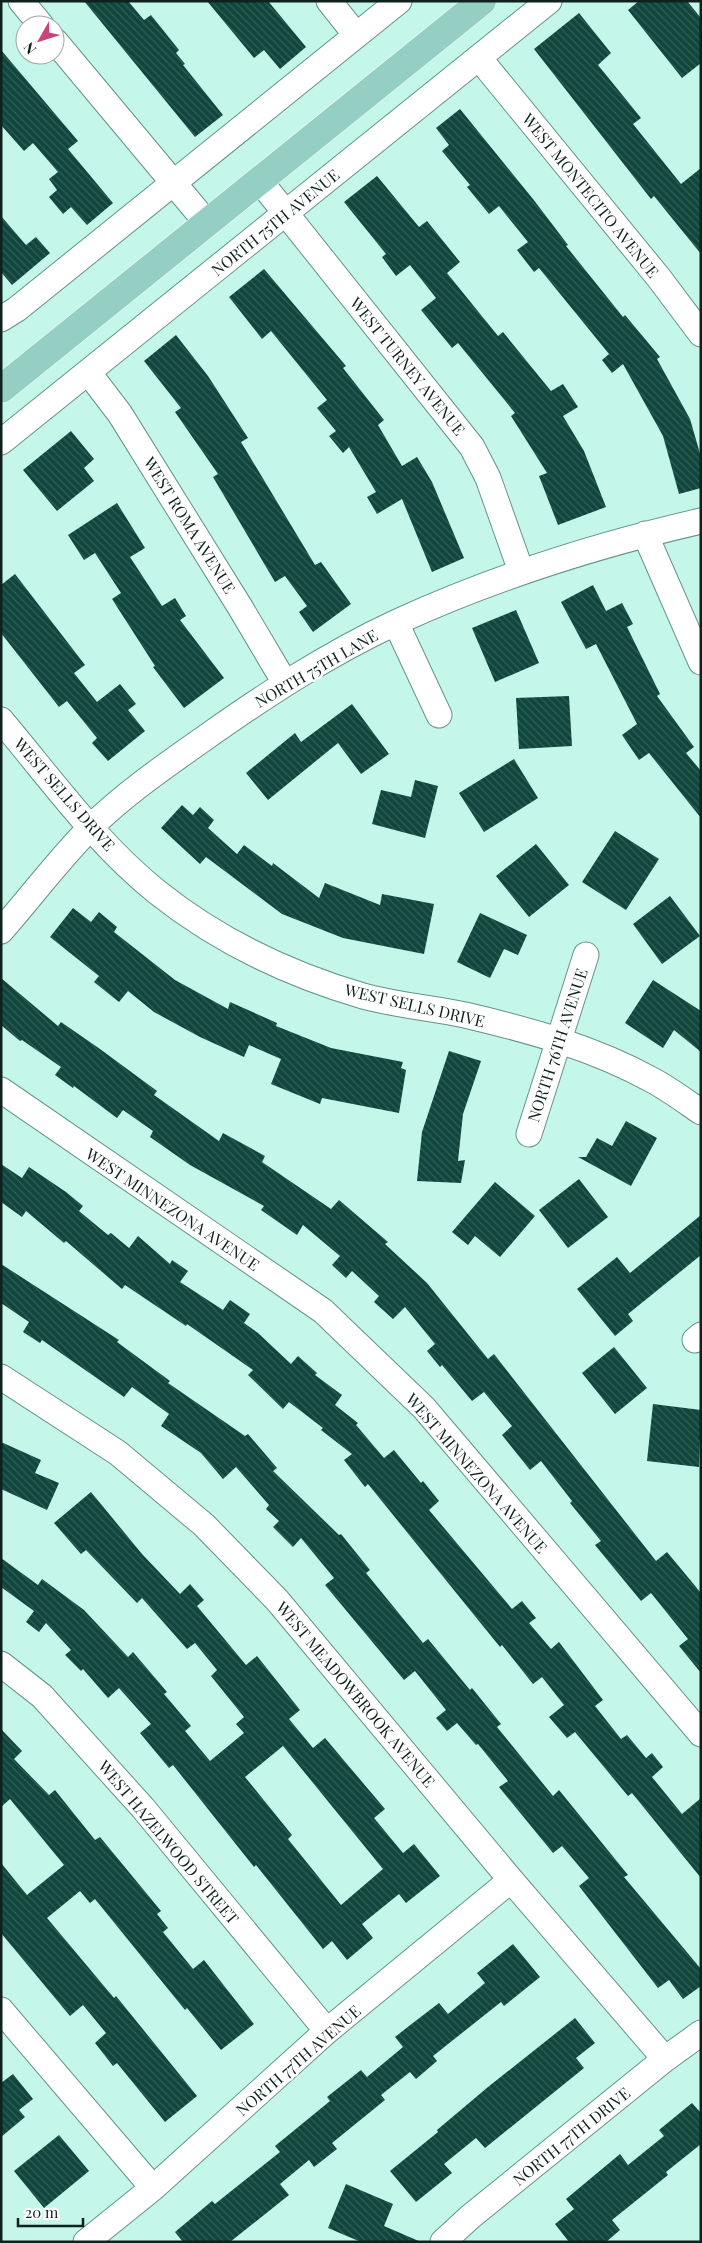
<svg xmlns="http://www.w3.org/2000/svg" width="702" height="2243" font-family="'Playfair Display',serif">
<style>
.building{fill:url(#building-back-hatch);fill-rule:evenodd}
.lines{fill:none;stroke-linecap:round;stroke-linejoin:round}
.minor-casing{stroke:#659389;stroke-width:27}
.major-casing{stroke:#fff;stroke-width:29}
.minor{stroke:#fff;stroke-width:25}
.major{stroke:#95cfc4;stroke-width:28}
.labels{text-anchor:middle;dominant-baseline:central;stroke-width:5;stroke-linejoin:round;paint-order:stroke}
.street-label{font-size:16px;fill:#0e211d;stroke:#fff}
</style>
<defs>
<pattern id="building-back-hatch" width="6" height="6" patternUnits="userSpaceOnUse" patternTransform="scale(1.25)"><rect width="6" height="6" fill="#0f463d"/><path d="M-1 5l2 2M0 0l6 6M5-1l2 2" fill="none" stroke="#315e56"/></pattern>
</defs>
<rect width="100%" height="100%" fill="#c4f6ea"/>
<path class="building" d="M84,1H128L144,20L151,15L179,50L176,53L185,64L183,65L223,115L195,137Z
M207,1H268L306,47L280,69L264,50L254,58Z
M639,1H687L701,18V63L682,78L628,10Z
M579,13L611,53L598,65L641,118L633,124L681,184L701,168V254L654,196L651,199L534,49Z
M1,50L78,141L68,149L113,203L87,225L71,207L63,214L49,197L57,190L49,179L58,172L33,143L24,151L1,125Z
M460,109L533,199L568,245L566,246L623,317L625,315L660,357L657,359L690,419L701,457V488L679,494L663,436L623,364L612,373L602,360L609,354L539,268L534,272L517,250L528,242L499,206L489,214L467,187L470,185L442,151L449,145L436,128Z
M377,176L419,227L427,221L460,262L447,273L498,336L503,332L551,391L563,384L578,407L563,416L584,451L606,507L558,525L539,476L547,473L511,416L515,413L458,343L452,348L421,310L436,298L410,265L396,276L382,257L386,254L344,202Z
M1,216L26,245L36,237L50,253L12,285L1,272Z
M264,269L346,366L343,368L384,420L378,425L402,466L417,457L432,482L464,558L432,572L402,499L377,514L367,497L376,492L349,447L343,453L329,436L336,431L317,408L327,400L271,331L262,339L229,297Z
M176,335L208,376L248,438L241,442L315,565L321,562L351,604L313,632L299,612L307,606L285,576L275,582L213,477L218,474L175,412L181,408L144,361Z
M71,431L94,459L84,468L94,481L57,511L23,470Z
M117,503L145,548L130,557L162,606L175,598L186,616L180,620L224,678L184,708L153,667L155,666L112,599L121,593L95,553L84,560L68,535Z
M15,574L85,665L74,673L97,702L120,684L136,704L128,710L145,731L108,761L92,743L97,738L67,701L59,707L1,633V585Z
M593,585L606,611L622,603L633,624L627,627L660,694L657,696L694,747L686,753L701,771V818L649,753L639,760L622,735L637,724L596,644L586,649L561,602Z
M516,610L539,663L495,682L472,628Z
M569,696L572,746L519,749L516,698Z
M352,704L389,754L361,774L338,743L268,800L246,773L295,733L301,742Z
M514,759L538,798L484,832L459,793Z
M415,780L438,786L425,838L372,824L381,790L411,797Z
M182,805L193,815L200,807L214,820L208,828L237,854L244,845L272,866L273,863L319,898L325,883L380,905L382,894L434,904L424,954L343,938L282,914L206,857L200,864L161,828Z
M615,831L659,859L626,910L582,882Z
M536,844L569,885L529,917L496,876Z
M670,896L700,936L662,964L633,924Z
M73,908L91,922L99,912L117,927L114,932L175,980L228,1009L230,1002L277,1023L276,1026L331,1048L403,1062L401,1068L406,1070L399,1113L322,1098L320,1104L271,1084L281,1059L249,1045L244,1057L200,1037L154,1012L128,991L119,1002L94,982L99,976L50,937Z
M480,913L527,935L518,955L504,949L490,978L457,962Z
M1,978L58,1026L61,1022L100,1049L157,1091L154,1095L219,1141L223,1133L265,1156L262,1162L331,1209L339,1200L388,1242L385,1244L427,1283L488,1359L494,1354L656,1561L667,1552L701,1593V1673L679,1646L688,1639L651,1593L641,1601L595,1545L601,1541L570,1503L572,1501L541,1461L530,1470L502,1435L512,1426L484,1392L472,1401L442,1365L440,1367L427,1351L435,1344L405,1307L393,1319L374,1302L379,1296L352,1271L346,1278L332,1265L340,1256L303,1225L297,1235L261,1210L264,1206L190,1165L150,1137L153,1131L123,1110L117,1118L74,1086L73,1088L55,1075L61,1067L22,1040L20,1041L1,1025Z
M653,980L701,1011V1052L674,1030L663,1048L625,1023Z
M449,1051L481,1061L463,1114L458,1161L465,1160L461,1183L417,1181L422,1132Z
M626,1121L657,1138L631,1186L578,1157H586L597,1138L612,1146Z
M1,1164L22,1178L29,1167L66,1192L83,1206L79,1211L108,1235L111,1233L129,1248L138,1236L170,1264L172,1260L188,1271L180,1282L223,1310L230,1300L250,1314L244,1323L258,1333L291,1364L298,1356L317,1373L315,1375L342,1395L335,1405L358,1423L356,1425L384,1458L394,1450L421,1483L423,1481L439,1501L429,1510L512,1609L522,1601L536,1618L529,1623L551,1649L559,1642L603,1700L595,1706L621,1739L627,1735L646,1758L652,1753L663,1767L652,1777L682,1814L701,1798V1878L632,1793L628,1796L575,1732L567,1738L549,1717L564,1705L542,1677L533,1684L502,1645L500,1647L368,1484L365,1487L344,1460L352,1454L321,1430L323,1428L289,1402L283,1409L248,1375L253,1370L187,1324L186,1326L125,1285L122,1289L66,1241L64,1243L26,1211L22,1217L1,1202Z
M579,1179L608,1217L568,1248L539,1210Z
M495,1182L535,1216L500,1257L475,1236L468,1245L452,1232Z
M701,1215V1255L628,1314L633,1321L615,1336L577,1289L617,1257L630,1273Z
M1,1264L119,1340L117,1342L170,1381L168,1383L245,1436L248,1434L277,1468L273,1471L339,1535L341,1534L370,1570L366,1573L423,1643L428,1639L470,1690L472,1688L501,1724L497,1727L553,1796L559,1790L628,1875L624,1877L701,1969V1986L683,1999L669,1980L658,1988L579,1886L589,1878L562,1846L553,1853L499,1787L508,1781L478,1744L476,1745L457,1723L447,1731L436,1718L446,1710L415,1671L404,1680L325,1585L334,1578L301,1538L293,1547L273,1527L279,1521L266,1509L269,1505L236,1467L223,1479L201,1453L161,1426L169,1414L132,1387L124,1397L42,1340L40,1343L23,1332L29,1322L1,1303Z
M614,1347L647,1388L615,1414L582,1373Z
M653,1404L701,1410L699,1467L647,1461Z
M1,1442L41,1460L35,1473L59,1483L47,1510L1,1489Z
M91,1492L142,1554L180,1594L190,1584L204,1600L197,1606L246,1665L257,1656L300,1710L289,1719L313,1748L325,1738L385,1809L374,1818L403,1853L414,1844L440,1876L406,1903L399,1894L362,1924L373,1938L347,1960L332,1941L323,1949L256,1865L254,1867L173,1765L169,1768L140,1733L151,1724L119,1688L108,1698L83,1669L81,1671L65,1655L71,1650L46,1623L39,1632L26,1622L34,1611L1,1587V1558L38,1585L42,1579L84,1610L128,1657L133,1652L167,1692L164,1694L191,1726L185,1731L210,1761L244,1733L236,1724L244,1717L211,1676L217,1670L195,1643L187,1649L142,1598L137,1603L86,1550L81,1554L54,1523ZM283,1746L383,1869L341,1905L288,1839L292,1835L245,1777Z
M1,1729L22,1751L14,1759L49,1795L55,1790L95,1840L100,1837L161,1911L157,1914L168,1928L163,1932L193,1969L204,1960L254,2024L221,2050L187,2008L185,2010L95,1899L90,1903L80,1891L47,1918L114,1998L116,1996L197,2096L165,2122L117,2063L113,2066L95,2043L106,2033L83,2005L70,2016L1,1933V1863L27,1895L64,1865L10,1799L1,1807Z
M513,1944L540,1977L504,2006L501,2002L433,2056L437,2061L416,2079L410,2072L381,2095L385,2100L332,2143L337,2149L314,2167L309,2160L280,2184L289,2195L230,2242H183L175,2232L212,2201L215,2204L280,2152L275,2146L330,2101L327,2097L361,2070L367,2077L403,2047L395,2037L409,2026L439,2003L448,2014L485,1983L477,1973Z
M575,2018L595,2043L576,2058L584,2068L485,2148L476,2138L444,2164L452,2173L416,2202L390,2171L438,2132L437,2130L488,2087Z
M13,2074L33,2099L19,2110L25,2117L1,2137V2083Z
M692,2103L701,2113V2144L666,2172L668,2175L612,2220L620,2230L606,2242H569L555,2224L574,2209L566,2199L620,2154L628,2165L664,2136L659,2130Z
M59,2135L89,2171L44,2208L14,2171Z
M346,2184L393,2204L384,2226L421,2242H361L328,2228Z"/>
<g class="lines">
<g class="minor-casing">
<path id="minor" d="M21,1L41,25
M329,1L356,35
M55,41L207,223
M479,58L659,278L701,334
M260,181L472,447L488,478L521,571
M1,319L17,309L399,1
M88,372L120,414L240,607L285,683
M1,442L549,1
M645,534L701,662
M396,623L439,715
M1,720C50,778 97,844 157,892C217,940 288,974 363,996C396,1005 431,1008 465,1015C529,1030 594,1048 652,1080C669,1089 685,1101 701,1112
M1,931C31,897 59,859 91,827C123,795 165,766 202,740C264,696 328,654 397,622C495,577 597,545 701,521
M1,1090L323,1311L424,1408L701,1734
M529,1134L586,955
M695,1340L701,1335
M1,1377L118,1453L204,1525L277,1600L511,1880L665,2059
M1,1664L42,1696L143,1808L327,2031
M1,2010L153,2188
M86,2242L153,2188L327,2031L511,1880
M443,2242L470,2217L665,2059L701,2033"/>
</g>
<g class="major-casing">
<path id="major" d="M1,389L482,1"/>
</g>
<use href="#minor" class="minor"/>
<use href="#major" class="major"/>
</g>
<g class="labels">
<g class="street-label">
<text transform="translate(591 195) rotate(51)">WEST MONTECITO AVENUE</text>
<text transform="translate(275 222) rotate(-39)">NORTH 75TH AVENUE</text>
<text transform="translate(408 366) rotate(51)">WEST TURNEY AVENUE</text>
<text transform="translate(190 525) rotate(58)">WEST ROMA AVENUE</text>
<text transform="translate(316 668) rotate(-30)">NORTH 75TH LANE</text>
<text transform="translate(65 794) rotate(49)">WEST SELLS DRIVE</text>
<text transform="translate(415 1005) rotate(13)">WEST SELLS DRIVE</text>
<text transform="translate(557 1045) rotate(-72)">NORTH 76TH AVENUE</text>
<text transform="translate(173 1209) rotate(34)">WEST MINNEZONA AVENUE</text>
<text transform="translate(477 1473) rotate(49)">WEST MINNEZONA AVENUE</text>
<text transform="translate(356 1694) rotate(50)">WEST MEADOWBROOK AVENUE</text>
<text transform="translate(169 1842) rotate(50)">WEST HAZELWOOD STREET</text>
<text transform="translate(298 2060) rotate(-41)">NORTH 77TH AVENUE</text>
<text transform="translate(571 2136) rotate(-39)">NORTH 77TH DRIVE</text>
</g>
</g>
<rect width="702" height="2243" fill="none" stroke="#0e211d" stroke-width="5"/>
<g transform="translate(40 40) rotate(231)"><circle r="24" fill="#ffffff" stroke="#9fa6a5"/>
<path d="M0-4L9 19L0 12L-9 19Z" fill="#cc427b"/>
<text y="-8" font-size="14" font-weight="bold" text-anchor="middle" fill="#0e211d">N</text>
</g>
<path d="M18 2218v8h65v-8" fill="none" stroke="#0e211d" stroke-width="2.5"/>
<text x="25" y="2218" font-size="15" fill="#0e211d" stroke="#ffffff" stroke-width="4" paint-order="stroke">20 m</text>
</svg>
